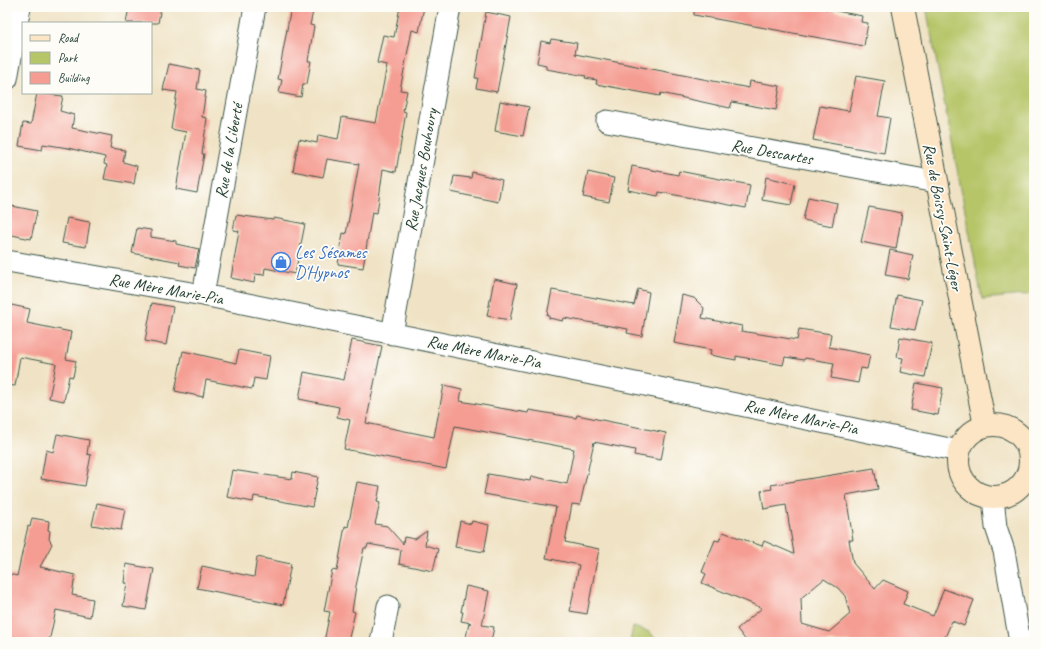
<svg xmlns="http://www.w3.org/2000/svg" width="1041" height="649" font-family="Caveat,sans-serif">
<style>
.green{fill:#b6c567;stroke:#6a814e}
.building{fill:#f59d93;fill-rule:evenodd}
.lines{fill:none;stroke-linecap:round;stroke-linejoin:round}
.street-casing{stroke:#3e564a;stroke-width:23}
.secondary-casing{stroke:#3e564a;stroke-width:24}
.street{stroke:#fff;stroke-width:21}
.secondary{stroke:#fce5c4;stroke-width:22}
.labels{text-anchor:middle;dominant-baseline:central;stroke-width:3.5;stroke-linejoin:round;paint-order:stroke}
.street-label{font-size:17px;fill:#1f3d34;stroke:#fdfcf7}
.shop-label{font-size:17px;fill:#366cbe;stroke:#fdfcf7;text-anchor:start}
</style>
<rect width="100%" height="100%" fill="#fdfcf7"/>
<filter id="ink" filterUnits="userSpaceOnUse"><feTurbulence type="fractalNoise" baseFrequency=".025" numOctaves="2"/><feDisplacementMap in="SourceGraphic" scale="8" xChannelSelector="R" yChannelSelector="G"/><feConvolveMatrix kernelMatrix="1 2 1 2 8 2 1 2 1" color-interpolation-filters="sRGB"/></filter>
<filter id="wash" filterUnits="userSpaceOnUse"><feTurbulence type="fractalNoise" baseFrequency=".012" numOctaves="4" result="noise"/><feDisplacementMap in="SourceGraphic" scale="16" xChannelSelector="R" yChannelSelector="G"/><feGaussianBlur stdDeviation="0.9" result="paint"/><feColorMatrix in="noise" values="0 0 0 0 0 0 0 0 0 0 0 0 0 0 0 0 0 1.4 0 .05"/><feComposite in="paint" operator="in"/></filter>
<g filter="url(#wash)">
<rect width="100%" height="100%" fill="#f0e3c5"/>
<path class="green" d="M926,7H1034V294L982,299Z
M633,627L650,632L658,642H630Z"/>
<g id="blocks">
<path class="building" d="M129,7H161L158,23H126Z
M291,7H314L310,25L314,26L308,61H311L307,84H303L301,97L279,93L282,80L278,79Z
M400,7H424L419,32L412,30L400,90L407,91L403,111L406,112L396,172L383,169L377,213L372,212L363,268L338,264L343,233L346,234L359,164L327,159L323,177L293,171L299,139L317,143L318,135L338,139L342,117L376,123L387,65L377,63L383,35L394,37Z
M694,7H816L862,16L861,22L868,23L864,46L694,15Z
M486,12L511,17L497,92L476,88L478,78H475Z
M551,39L577,43L575,54L749,88L750,81L780,86L776,110L732,102L730,108L661,93L660,96L596,84L597,80L585,78L586,76L546,69V65L537,63L541,41L550,43Z
M169,64L200,70L197,89L206,91L202,117L207,118L202,154H204L197,193L176,189L186,132L171,129L177,92L163,90Z
M856,76L885,81L878,116L890,118L884,153L813,140L820,106L849,111Z
M37,93L63,96L60,111L74,115L72,128L112,136L110,148L125,150L123,162L137,166L134,184L104,179L107,165L104,164L105,157L68,148L43,144L42,150L19,146L23,123L31,124Z
M500,101L529,107L523,136L495,131Z
M632,166L678,175L679,171L750,185L746,208L659,192L658,196L628,190Z
M472,172L502,180L498,202L451,192L454,176L471,178Z
M588,172L614,178L609,202L583,197Z
M766,177L795,184L791,205L762,200Z
M808,197L837,203L832,226L803,220Z
M7,205L37,211L31,239L7,234Z
M869,207L902,213L896,249L861,242Z
M236,215L273,220L274,218L305,224L295,274L265,268L264,275L255,274L254,283L231,278L239,231L233,230Z
M67,218L90,222L86,247L62,243Z
M137,228L151,230V237L176,241V244L199,249L195,268L179,265L180,262L132,253Z
M890,250L913,255L908,279L885,275Z
M494,279L517,284L510,320L487,316Z
M638,289L649,292L642,336L627,333L628,329L564,318L563,321L549,318V315H547L552,290L634,305Z
M682,295L694,298L704,308L702,318L742,326L741,331L797,340L799,329L831,334L829,347L870,355L867,369L861,368L858,383L831,378L834,363L805,358L804,360L785,357L783,365L736,356V360L710,355L711,350L674,343Z
M897,295L922,300L915,330L891,326Z
M152,303L173,307L166,345L145,341Z
M7,304L30,309L27,323L71,332L66,359L76,361L73,377L69,376L64,401L49,398L56,364L20,357L15,386L7,385Z
M900,337L932,343L925,377L900,372L903,358L897,357Z
M352,340L382,346L366,423L434,437L444,385L462,389L460,401L528,413L529,410L576,418L577,415L666,433L661,460L634,455L635,450L594,442L580,505L572,504L565,542L599,549L587,614L570,611L579,565L546,558L556,507L484,494L488,474L530,481L531,476L567,484L574,449L455,426L446,469L344,449L350,420L337,417L339,407L299,399L304,372L344,380Z
M239,350L270,356L266,380L254,378L252,389L206,380L203,397L175,391L183,351L236,363Z
M916,383L943,388L938,415L911,410Z
M57,434L89,440L87,454L91,455L85,486L41,479L46,450L53,452Z
M874,468L878,489L846,495L853,540H849L853,563L875,589L883,580L908,591L903,604L933,616L944,589L974,600L964,626L952,621L943,642H747L737,629L762,608L702,583L706,574L702,572L715,540L719,541L723,532L762,546L764,541L794,554L786,505L764,509L761,491L772,489L771,485ZM824,579L838,588L845,596L850,614L829,632L802,624L801,598Z
M232,470L292,479L293,472L318,477L312,507L254,496L253,502L227,497Z
M357,482L380,486L377,502L380,503L375,524L387,526L403,544L404,537L415,539L427,531L425,545L438,549L433,571L399,564L401,550L368,544L367,548H364L356,586L352,611L355,612L348,642H324L330,612L324,611L332,570L337,571L345,526L348,527Z
M97,503L125,509L121,530L92,525Z
M32,518L49,521L48,530L50,531L49,539L52,544L40,567L75,575L72,595L93,599L90,617L56,610L49,642H7V584L9,574L17,576L28,526L30,527Z
M460,521L471,524L472,521L489,525L484,552L455,547Z
M257,557L291,564L283,605L197,588L202,566L254,577Z
M126,564L154,569L146,610L123,606L127,583H124Z
M466,586L489,591L482,625L494,627L491,642H465L469,623H471L461,621L463,612H461Z"/>
</g>
</g>
<g filter="url(#ink)">
<use href="#blocks" fill-opacity="0" stroke="#3e564a" stroke-width="1"/>
<g class="lines">
<g class="street-casing">
<path id="street" d="M7,79L20,7
M607,121L936,182
M7,261L203,295L645,385L959,451
M203,295L255,7
M392,334L450,7
M993,498L996,527L1004,551L1020,642
M381,642L388,606"/>
</g>
<g class="secondary-casing">
<path id="secondary" d="M903,7L985,426
M958 461a36 36 0 1 1 72 0a36 36 0 1 1-72 0Z"/>
</g>
<use href="#street" class="street"/>
<use href="#secondary" class="secondary"/>
</g>
</g>
<defs>
<g id="shop-ring" transform="scale(1)"><circle r="9.5" fill="#fdfcf7" stroke="#3f7fe0" stroke-width="1.5"/><path d="M-5-2.5h2.3a2.7 3.5 0 0 1 5.4 0H5L5.5 6h-11ZM-1.5-2.5h3a1.5 2.3 0 0 0-3 0Z" fill="#3f7fe0"/></g>
</defs>
<g fill-rule="evenodd">
<use href="#shop-ring" x="281" y="262"/>
</g>
<g class="labels">
<g class="street-label">
<text transform="translate(229 151) rotate(-80)">Rue de la Liberté</text>
<text transform="translate(772 152) rotate(10)">Rue Descartes</text>
<text transform="translate(421 170) rotate(-80)">Rue Jacques Bouhoury</text>
<text transform="translate(943 217) rotate(79)">Rue de Boissy-Saint-Léger</text>
<text transform="translate(166 289) rotate(10)">Rue Mère Marie-Pia</text>
<text transform="translate(484 352) rotate(11)">Rue Mère Marie-Pia</text>
<text transform="translate(801 417) rotate(12)">Rue Mère Marie-Pia</text>
</g>
<g class="shop-label">
<text x="295" y="252">Les Sésames<tspan x="295" dy="20">D'Hypnos</tspan></text>
</g>
</g>
<rect width="1041" height="649" fill="none" stroke="#fdfcf7" stroke-width="24"/>
<rect x="22" y="22" width="130" height="72" fill="#fdfcf7" stroke="#a4b0a9"/>
<rect x="30" y="35" width="20" height="6" fill="#fce5c4" stroke="#a4b0a9"/>
<text x="58" y="42" font-size="12" fill="#1f3d34">Road</text>
<rect x="30" y="52" width="20" height="12" fill="#b6c567" stroke="#a4b0a9"/>
<text x="58" y="62" font-size="12" fill="#1f3d34">Park</text>
<rect x="30" y="72" width="20" height="12" fill="#f59d93" stroke="#a4b0a9"/>
<text x="58" y="82" font-size="12" fill="#1f3d34">Building</text>
</svg>
